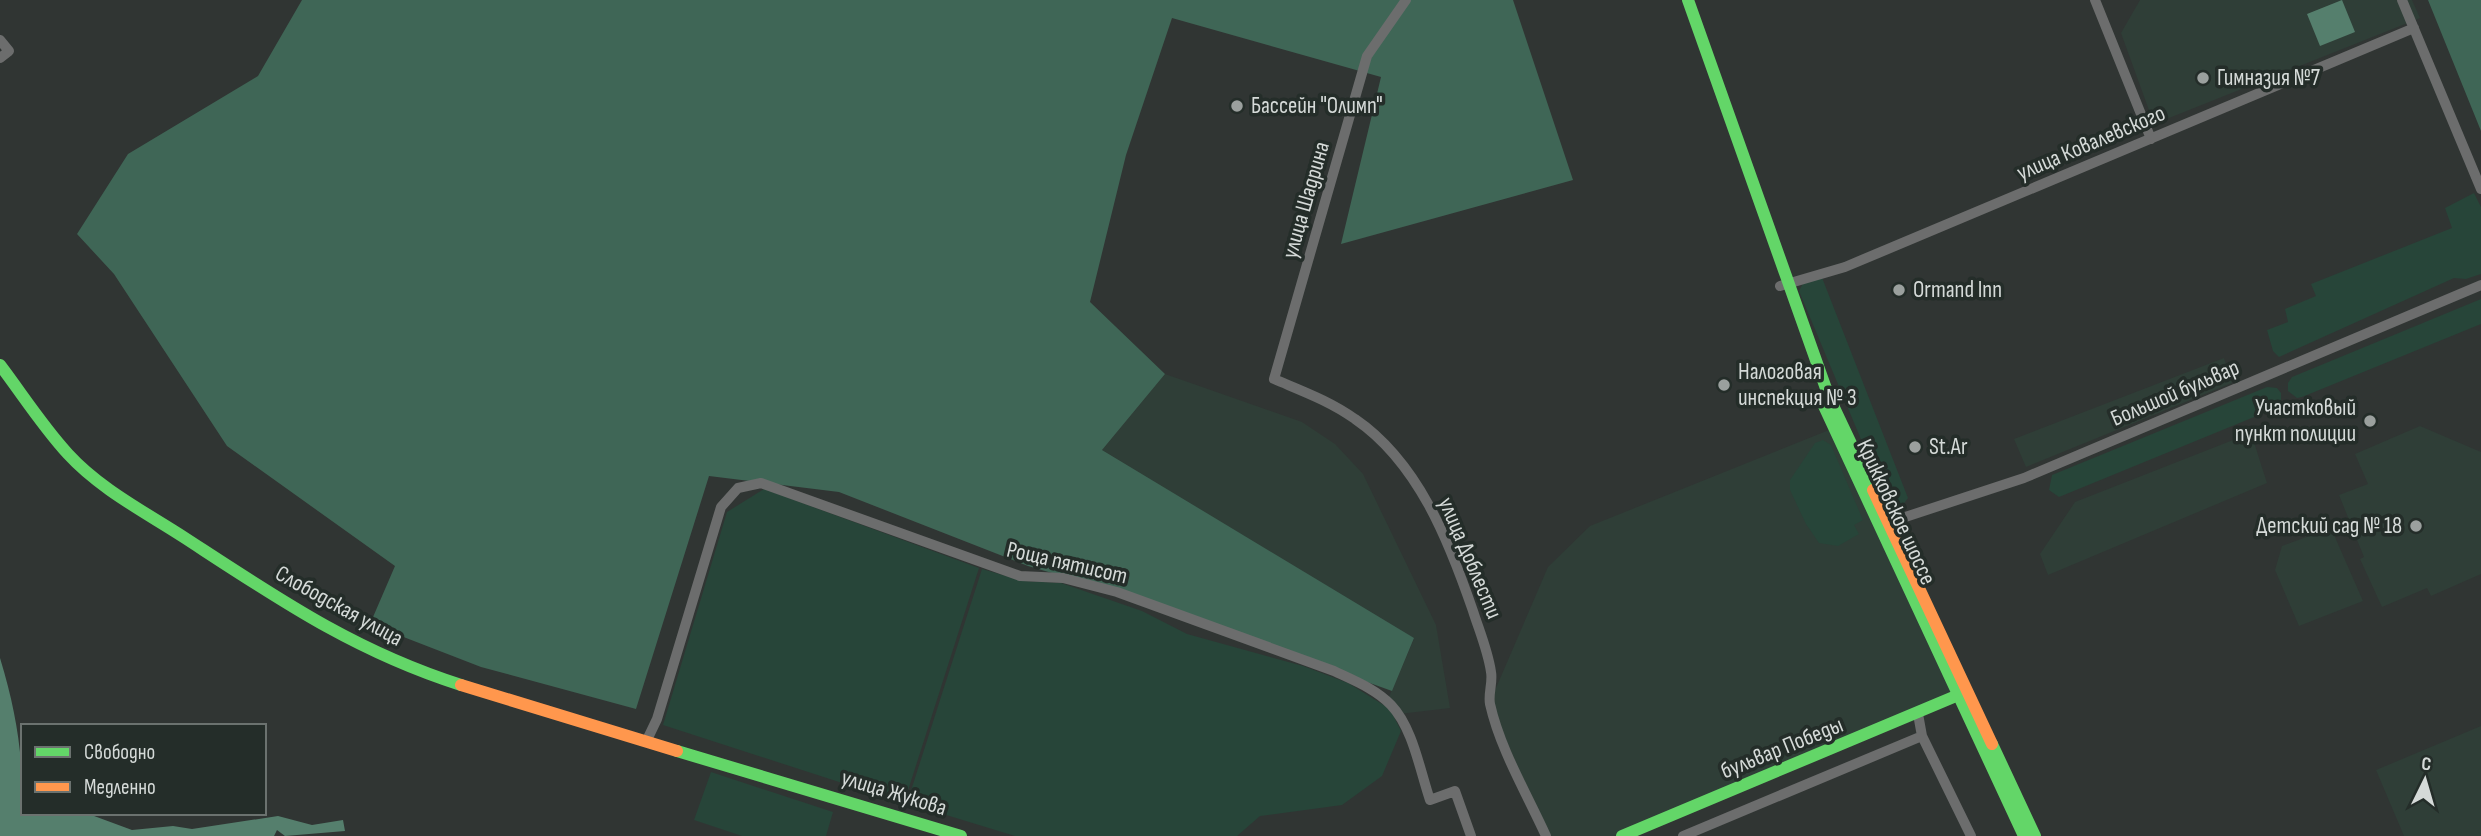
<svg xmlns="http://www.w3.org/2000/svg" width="2481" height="836" font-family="'Sofia Sans Condensed',sans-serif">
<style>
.built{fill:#2f3e37}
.green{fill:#274539}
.forest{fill:#3f6656}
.water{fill:#557f6d}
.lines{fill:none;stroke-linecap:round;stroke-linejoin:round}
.street{stroke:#6c6d6d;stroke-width:10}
.fast{stroke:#63d668;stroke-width:12}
.slow{stroke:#ff974d;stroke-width:12}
.poi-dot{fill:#9ba09e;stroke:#242d29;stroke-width:2.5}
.labels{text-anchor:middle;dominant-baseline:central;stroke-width:7;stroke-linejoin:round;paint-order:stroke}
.poi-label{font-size:23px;fill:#d5dad8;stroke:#242d29;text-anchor:start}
.street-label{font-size:23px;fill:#d5dad8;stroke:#242d29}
</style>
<rect width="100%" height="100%" fill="#303533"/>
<path class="built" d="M2140,0H2412L2420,18L2154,124L2121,33Z
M2224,358L2232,383L2026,467L2014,439Z
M1165,374L1302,422L1335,444L1363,474L1436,625L1450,708L1399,714L1389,697L1414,639L1102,450Z
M2420,426L2481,452V574L2431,596L2427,588L2382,607L2360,559L2364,557L2339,495L2368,484L2355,454Z
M1834,428L1956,696L1621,836H1547L1490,702L1548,567L1590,526Z
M2251,433L2267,483L2048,575L2040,554L2075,502Z
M2331,528L2363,601L2299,626L2275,570L2282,546Z
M2481,726V836H2404L2376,770Z"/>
<path class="green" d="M2474,193L2481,207V274L2466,279L2454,278L2279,357L2273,351L2267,330L2288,322L2285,309L2316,296L2311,284L2452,228L2445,208Z
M1821,275L1908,498L1902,506L1888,501L1883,492L1799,291L1804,281Z
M2481,299V324L2302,397L2297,398L2288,391V383L2292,377Z
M2267,387L2277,388L2281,393V406L2059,497L2049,490L2052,475Z
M1823,440L1831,445L1863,520L1854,525L1859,534L1838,546L1819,543L1806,524L1790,490V480L1815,443Z
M764,489L979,568L904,803L663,725L727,512Z
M982,569L1023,581L1061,583L1142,611L1187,634L1303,666L1348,683L1390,709L1401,731L1382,776L1342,805L1260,816L1237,836H1015L907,803Z
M711,772L833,812L826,836H742L694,820Z"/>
<path class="forest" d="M302,0H1513L1573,180L1341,244L1381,77L1172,18L1126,155L1090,302L1165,374L1102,450L1414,638L1392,691L1117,592L1028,566L839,492L709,476L636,709L481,667L370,624L395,566L227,446L114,274L77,234L128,154L258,76Z
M2428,0H2481V131Z"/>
<path class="water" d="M2342,0L2355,32L2320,46L2307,14Z
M0,658C17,714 23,756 23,813H86L132,830L173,826L192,829L278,816L312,825L343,820L345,831L285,836L277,830L274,836H0Z"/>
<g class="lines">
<path class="street" d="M1406,0L1367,56L1274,379C1302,391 1330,401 1355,419C1418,462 1449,541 1473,611C1479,630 1488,651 1491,672C1493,682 1488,694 1490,704C1500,749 1527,794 1546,836
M2095,0L2151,139
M2402,0L2481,189
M0,40L9,51L0,58
M1780,286L1845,267L2414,28
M1884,524L2024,478L2481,285
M1918,714L1922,736L1971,836
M646,742L657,719L721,507L738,488L761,483L1020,576L1063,578L1117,592L1334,671C1353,680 1376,689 1391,705C1413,728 1420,771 1430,800L1455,791L1471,836
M1683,836L1922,736"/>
<path class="fast" d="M1688,0L1829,397L1873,490
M0,365C22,394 43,427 68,454C100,489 145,512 185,538C277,598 354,651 461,685
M1824,406L2024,836
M1992,744L2035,836
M677,751L961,836
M1622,836L1956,696"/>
<path class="slow" d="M1873,490L1992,744
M461,685L677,751"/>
</g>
<g class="poi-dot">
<circle cx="2203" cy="78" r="7"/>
<circle cx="1237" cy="106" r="7"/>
<circle cx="1899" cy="290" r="7"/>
<circle cx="1724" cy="385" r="7"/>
<circle cx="2370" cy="421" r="7"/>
<circle cx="1915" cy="447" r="7"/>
<circle cx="2416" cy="526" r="7"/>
</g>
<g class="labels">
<g class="poi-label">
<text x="2217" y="78">Гимназия №7</text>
<text x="1251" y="106">Бассейн "Олимп"</text>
<text x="1913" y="290">Ormand Inn</text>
<text x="1738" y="372">Налоговая<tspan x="1738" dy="26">инспекция № 3</tspan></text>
<text x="2356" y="408" text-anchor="end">Участковый<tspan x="2356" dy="26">пункт полиции</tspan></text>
<text x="1929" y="447">St.Ar</text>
<text x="2402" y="526" text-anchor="end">Детский сад № 18</text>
</g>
<g class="street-label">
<text transform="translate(2091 143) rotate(-23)">улица Ковалевского</text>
<text transform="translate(1306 200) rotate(-74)">улица Шадрина</text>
<text transform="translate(2175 393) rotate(-23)">Большой бульвар</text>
<text transform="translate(1896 512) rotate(65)">Крикковское шоссе</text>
<text transform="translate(1470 558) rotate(67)">улица Доблести</text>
<text transform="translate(1067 563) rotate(13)">Роща пятисот</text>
<text transform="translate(339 606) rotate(29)">Слободская улица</text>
<text transform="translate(1782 748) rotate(-22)">бульвар Победы</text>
<text transform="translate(894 793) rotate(17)">улица Жукова</text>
</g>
</g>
<rect x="21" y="724" width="245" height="91" fill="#242d29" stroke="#6b726f" stroke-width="2"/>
<rect x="35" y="747" width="35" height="10" fill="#63d668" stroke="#6b726f" stroke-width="2"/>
<text x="84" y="759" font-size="21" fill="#d5dad8">Свободно</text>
<rect x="35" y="782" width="35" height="10" fill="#ff974d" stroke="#6b726f" stroke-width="2"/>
<text x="84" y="794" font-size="21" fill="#d5dad8">Медленно</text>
<g transform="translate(2425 780) rotate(5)" stroke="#242d29" stroke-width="5" paint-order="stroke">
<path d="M0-5L12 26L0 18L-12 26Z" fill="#d5dad8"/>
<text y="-10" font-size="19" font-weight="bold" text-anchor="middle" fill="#d5dad8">С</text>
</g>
</svg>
